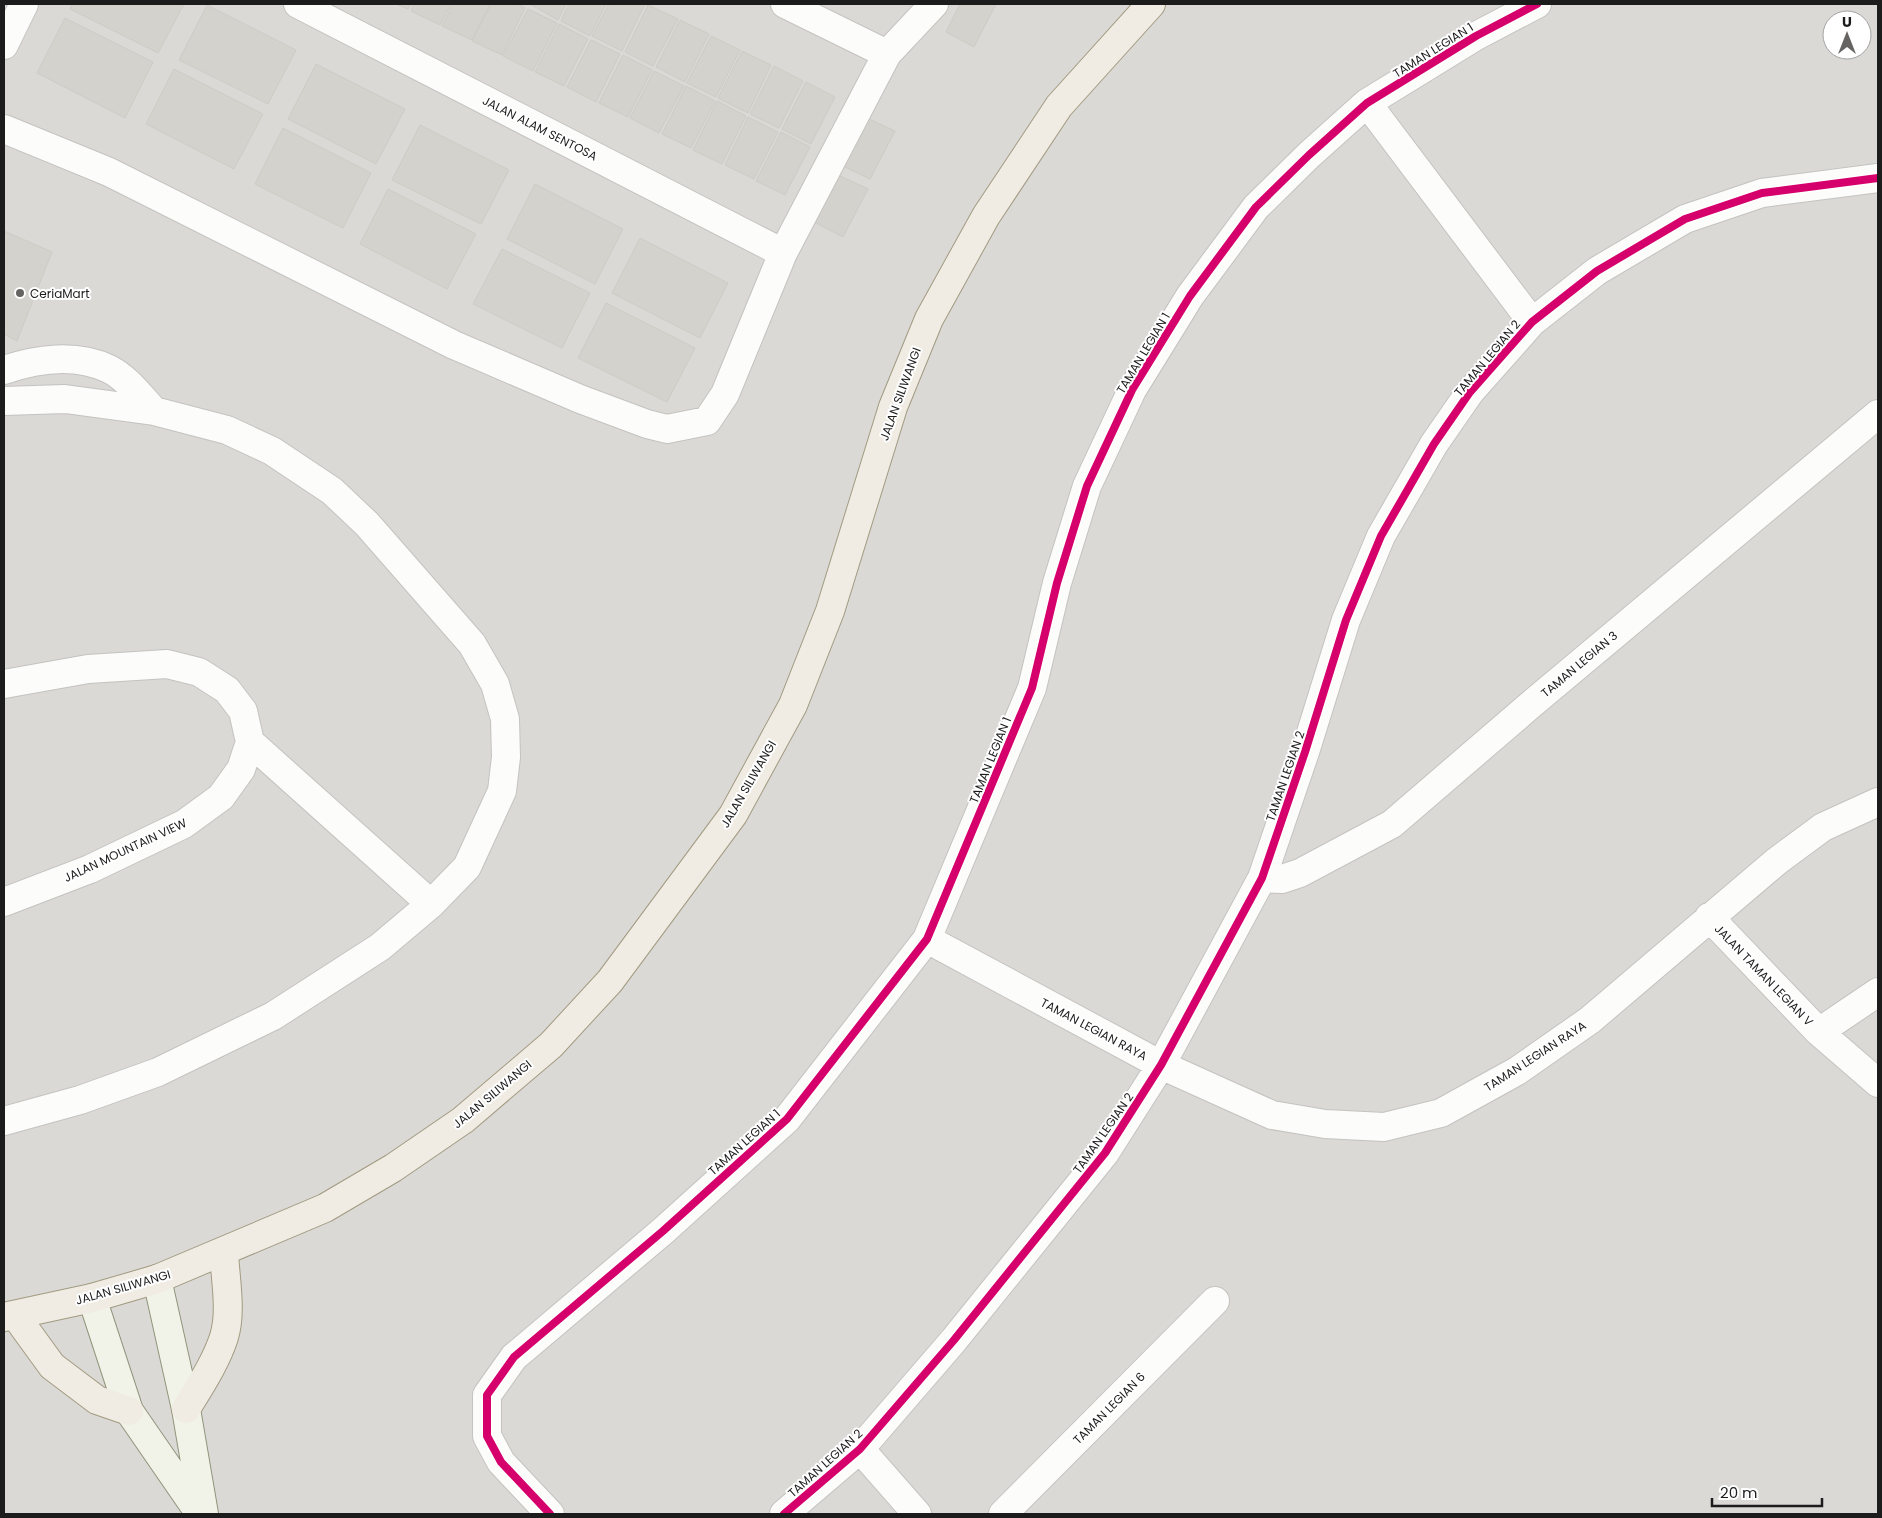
<svg xmlns="http://www.w3.org/2000/svg" width="1882" height="1518" font-family="Poppins,sans-serif">
<style>
.residential{fill:#dad9d6;fill-rule:evenodd}
.building{fill:#d4d2cd;stroke:#cfcbc5}
.lines{fill:none;stroke-linecap:round;stroke-linejoin:round}
.street-casing{stroke:#c4c3c0;stroke-width:30}
.secondary-casing{stroke:#91957c;stroke-width:30}
.primary-casing{stroke:#a29a81;stroke-width:30}
.street{stroke:#fcfcfb;stroke-width:28}
.secondary{stroke:#f2f3e8;stroke-width:28}
.primary{stroke:#f0ece3;stroke-width:28}
.cycleway-casing{stroke:#fff;stroke-width:11}
.cycleway{stroke:#d6006c;stroke-width:8}
.poi-dot{fill:#656462;stroke:#fff;stroke-width:2}
.labels{text-anchor:middle;dominant-baseline:central;stroke-width:4;stroke-linejoin:round;paint-order:stroke}
.street-label{font-size:12px;fill:#1c1c1c;stroke:#fff}
.poi-label{font-size:12px;fill:#1c1c1c;stroke:#fff;text-anchor:start}
</style>
<rect width="100%" height="100%" fill="#eceae4"/>
<path class="residential" d="M4,4H1878V1514H4ZM1832,20H1862V50H1832Z"/>
<path class="building" d="M72,4H184L158,53L70,9Z
M396,4H411L408,9Z
M414,4H451L440,25L411,11Z
M453,4H490L472,40L442,26Z
M491,4H518L525,8L502,55L472,41Z
M530,4H566L558,20Z
M569,4H606L590,36L561,21Z
M609,4H645L622,51L592,36Z
M960,4H996L974,47L946,32Z
M207,5L296,50L268,104L179,60Z
M648,5L678,19L653,66L625,52Z
M528,9L557,23L533,71L503,56Z
M65,18L153,62L125,118L37,73Z
M680,20L709,34L685,82L656,67Z
M559,24L588,39L564,86L535,72Z
M711,36L740,50L716,97L687,83Z
M591,40L620,54L596,102L567,87Z
M742,51L771,65L748,113L718,98Z
M623,55L652,70L628,117L599,103Z
M316,64L405,109L376,164L288,119Z
M774,66L803,81L779,128L750,114Z
M174,69L263,114L234,169L146,124Z
M654,71L684,86L659,133L630,118Z
M806,82L835,97L811,144L782,129Z
M686,86L715,101L691,148L662,134Z
M717,101L746,116L722,164L693,150Z
M748,117L778,132L754,179L725,165Z
M865,117L895,131L870,179L841,165Z
M420,125L509,170L481,224L392,180Z
M283,128L371,173L343,228L255,184Z
M781,132L810,147L785,195L756,181Z
M838,175L868,189L843,237L814,222Z
M535,184L623,229L595,284L507,239Z
M388,189L476,234L447,289L360,244Z
M4,231L52,252L17,341L4,334Z
M640,238L728,283L700,338L612,293Z
M502,249L590,293L562,348L473,304Z
M606,303L695,348L667,402L578,358Z"/>
<g class="lines">
<g class="street-casing">
<path id="street" d="M298,4L783,253
M785,4L887,54
M4,45L24,4
M1367,103L1532,322
M4,129L109,172L454,345L580,399L647,424L667,429L707,421L725,394L783,253L887,54L934,4
M4,370C36,359 76,353 109,369C127,378 140,396 154,411
M4,401L65,399L154,411L227,430L272,451L332,491L367,524L472,644L495,684L505,719L506,757L502,791L467,867L431,904L380,947L273,1016L158,1072L80,1100L4,1121
M4,684L88,669L167,664L199,672L227,690L243,711L250,742L241,769L221,797L184,824L90,869L4,902
M250,742L431,904
M1262,878L1282,879L1300,873L1392,824L1528,707L1878,414
M1709,917L1819,1032L1878,1083
M927,939L1161,1065L1272,1115L1325,1124L1384,1127L1441,1113L1517,1071L1590,1020L1777,861L1823,827L1878,802
M1819,1032L1878,992
M860,1449L917,1514
M550,1514L501,1462L487,1436V1395L514,1357L663,1231L787,1119L927,939L1032,688L1057,583L1087,486L1132,390L1190,296L1256,207L1309,155L1367,103L1476,36L1537,4
M784,1514L860,1449L954,1340L1105,1153L1161,1065L1262,878L1305,752L1346,620L1381,536L1434,444L1470,392L1532,322L1597,271L1685,219L1762,193L1878,178
M1003,1514L1215,1301"/>
</g>
<g class="secondary-casing">
<path id="secondary" d="M157,1279L186,1409L204,1514
M92,1298L129,1411L200,1514"/>
</g>
<g class="primary-casing">
<path id="primary" d="M15,1315L52,1366L97,1400L129,1411
M4,1317L92,1298L157,1279L325,1208L393,1168L463,1120L551,1045L610,981L733,815L793,705L830,611L893,407L929,319L986,216L1059,106L1151,4
M186,1409C200,1386 216,1362 224,1337C232,1311 225,1278 224,1252"/>
</g>
<use href="#street" class="street"/>
<use href="#secondary" class="secondary"/>
<use href="#primary" class="primary"/>
<g class="cycleway-casing">
<path id="cycleway" d="M550,1514L501,1462L487,1436V1395L514,1357L663,1231L787,1119L927,939L1032,688L1057,583L1087,486L1132,390L1190,296L1256,207L1309,155L1367,103L1476,36L1537,4
M784,1514L860,1449L954,1340L1105,1153L1161,1065L1262,878L1305,752L1346,620L1381,536L1434,444L1470,392L1532,322L1597,271L1685,219L1762,193L1878,178"/>
</g>
<use href="#cycleway" class="cycleway"/>
</g>
<circle class="poi-dot" cx="20" cy="293" r="5"/>
<g class="labels">
<g class="street-label">
<text transform="translate(1433 50) rotate(-32)">TAMAN LEGIAN 1</text>
<text transform="translate(540 128) rotate(27)">JALAN ALAM SENTOSA</text>
<text transform="translate(1143 353) rotate(-59)">TAMAN LEGIAN 1</text>
<text transform="translate(1487 358) rotate(-50)">TAMAN LEGIAN 2</text>
<text transform="translate(900 394) rotate(-70)">JALAN SILIWANGI</text>
<text transform="translate(1579 664) rotate(-40)">TAMAN LEGIAN 3</text>
<text transform="translate(990 760) rotate(-68)">TAMAN LEGIAN 1</text>
<text transform="translate(1285 776) rotate(-71)">TAMAN LEGIAN 2</text>
<text transform="translate(748 784) rotate(-60)">JALAN SILIWANGI</text>
<text transform="translate(125 850) rotate(-25)">JALAN MOUNTAIN VIEW</text>
<text transform="translate(1764 975) rotate(46)">JALAN TAMAN LEGIAN V</text>
<text transform="translate(1094 1029) rotate(28)">TAMAN LEGIAN RAYA</text>
<text transform="translate(1535 1056) rotate(-33)">TAMAN LEGIAN RAYA</text>
<text transform="translate(492 1094) rotate(-40)">JALAN SILIWANGI</text>
<text transform="translate(1103 1133) rotate(-55)">TAMAN LEGIAN 2</text>
<text transform="translate(744 1142) rotate(-42)">TAMAN LEGIAN 1</text>
<text transform="translate(123 1287) rotate(-16)">JALAN SILIWANGI</text>
<text transform="translate(1109 1408) rotate(-45)">TAMAN LEGIAN 6</text>
<text transform="translate(825 1463) rotate(-42)">TAMAN LEGIAN 2</text>
</g>
<g class="poi-label">
<text x="30" y="293">CeriaMart</text>
</g>
</g>
<rect width="1882" height="1518" fill="none" stroke="#1c1c1c" stroke-width="10"/>
<g transform="translate(1847 35)"><circle r="24" fill="#ffffff" stroke="#a4a4a4"/>
<path d="M0-4L9 19L0 12L-9 19Z" fill="#656462"/>
<text y="-8" font-size="14" font-weight="bold" text-anchor="middle" fill="#1c1c1c">U</text>
</g>
<path d="M1712 1498v8h110v-8" fill="none" stroke="#1c1c1c" stroke-width="2.5"/>
<text x="1720" y="1498" font-size="15" fill="#1c1c1c" stroke="#ffffff" stroke-width="4" paint-order="stroke">20 m</text>
</svg>
